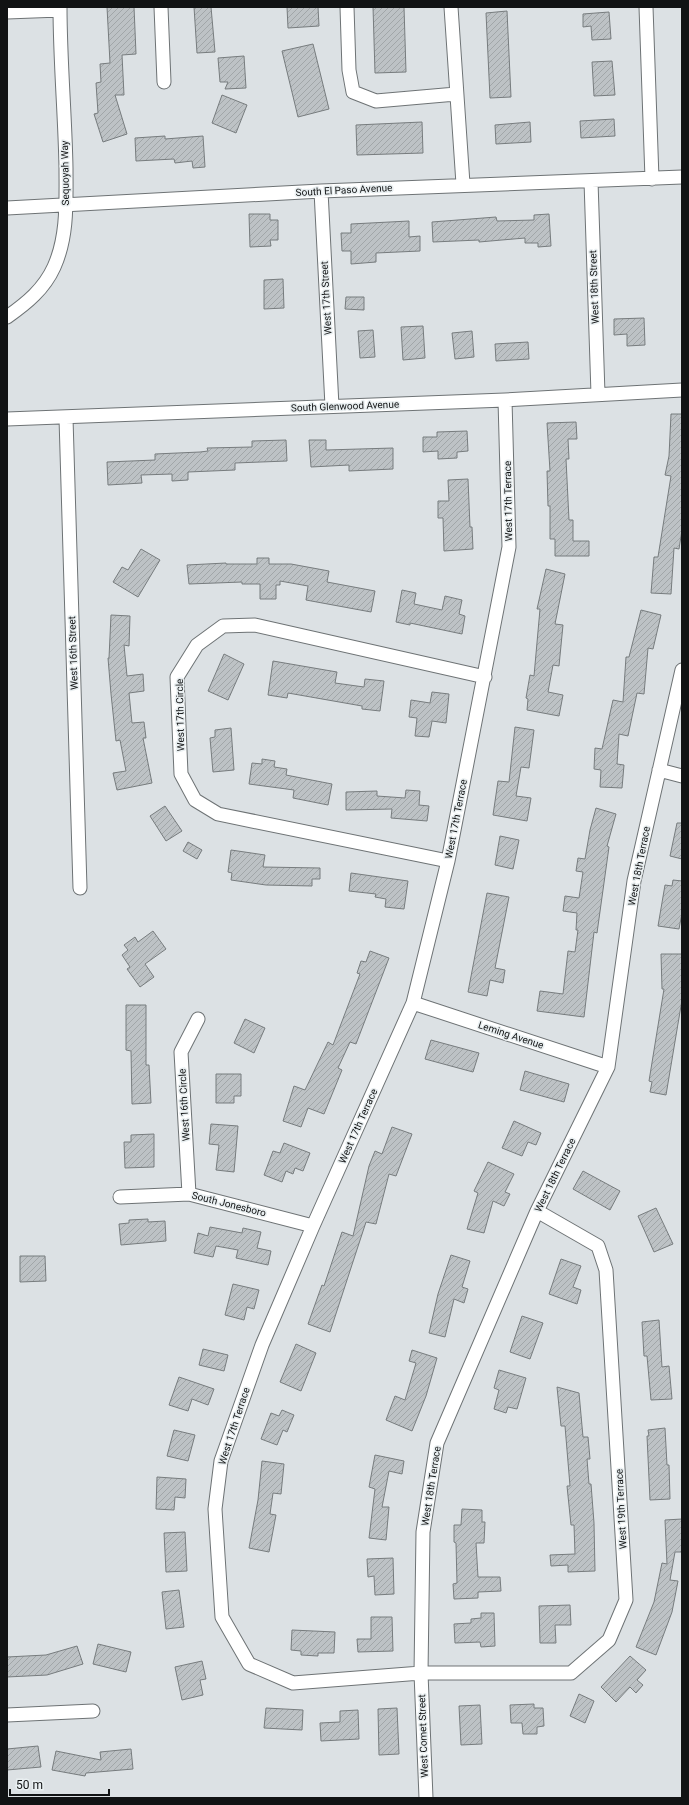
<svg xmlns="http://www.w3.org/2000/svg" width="689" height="1805" font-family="Roboto,sans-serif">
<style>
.building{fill:url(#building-hatch);stroke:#777c7e}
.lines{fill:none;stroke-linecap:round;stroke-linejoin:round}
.minor-casing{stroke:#6e7375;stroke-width:15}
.minor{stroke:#fff;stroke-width:13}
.labels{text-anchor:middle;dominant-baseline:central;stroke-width:3;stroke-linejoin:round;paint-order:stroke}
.street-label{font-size:10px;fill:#111314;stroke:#e9eff1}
</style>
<defs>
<pattern id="building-hatch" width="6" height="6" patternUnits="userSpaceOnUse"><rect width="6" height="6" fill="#bdc2c5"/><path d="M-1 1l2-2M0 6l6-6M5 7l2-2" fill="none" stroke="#a1a6a8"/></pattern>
</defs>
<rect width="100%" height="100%" fill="#dce1e4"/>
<path class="building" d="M107,7H134L136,54L122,55L124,95H115L127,134L103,142L94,114L98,113L96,83L101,82L100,64L110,63Z
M194,7H211L215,52L197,53Z
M287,7H318L319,26L288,28Z
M373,7H404L406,72L375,73Z
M507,11L511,97L490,98L486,13Z
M609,12L611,39L592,40L591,26L583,27V14Z
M313,44L329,109L298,117L282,51Z
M244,56L246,88L225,89L228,82H220L218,58Z
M612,61L615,95L594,96L592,62Z
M222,95L247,105L236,133L212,123Z
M614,119L615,136L581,138L580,121Z
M422,122L423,153L357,155L356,125Z
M530,122L531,142L496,144L495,125Z
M165,136V139L203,136L205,167L193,168L192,161L175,163L174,159L136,161L135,138Z
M249,214H270V220H278V240H270L271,246L250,247Z
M549,214L551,246L538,247V243H525V238L479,242V240L433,242L432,222L496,217L497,221L534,220V215Z
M409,221V237L420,236V251L376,253V262L351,264V251H342L341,233H351V224Z
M283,279L284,308L264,309V280Z
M346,297H364V310L345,309Z
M644,318L645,345L627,346V334L614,335V319Z
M423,326L425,358L403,360L401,327Z
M373,330L375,357L360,358L358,331Z
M472,331L474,357L455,359L452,333Z
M528,342L529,359L496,361L495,344Z
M671,414H682V530L679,549L674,548L671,594L651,593L654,557H658L671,476L665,475L669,456Z
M576,422L577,439H568L569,459H566L569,520H573V541H589V556H555V539H550V506H548L547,471H550L547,423Z
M467,431L468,451L457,452V458L438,459V451L423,452V437H437V432Z
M286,440L287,461L235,463V470L188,472V480L172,481V474L141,475L142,483L108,485L107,462L155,460V454L200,452L208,451L207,448L252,447V441Z
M309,440H326V450L393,448V469L349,471V465L311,467Z
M468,479L470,527H472L473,549L444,551L443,518H438V501H449L448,480Z
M141,549L160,560L138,597L113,582L122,567L128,570Z
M257,558H269V564H291L329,571L327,582L375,591L371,612L306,600L308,586L280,581V585H276V599H260V584H242V582L189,584L187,565L226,563V564H257Z
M546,569L565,574L555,624L563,625L559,666L553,665L548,692L563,695L559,716L527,710L528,699L526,698L530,675L534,676L540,609H537Z
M402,590L416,593L414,604L442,610L445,596L462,600L459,614L465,616L462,634L410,623V625L396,622Z
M641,610L661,615L653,649L648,648L644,694L637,693L628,736L619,734L617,764L624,765L622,788L600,787L601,770L594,769L595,748L602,749L613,700L623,702L626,657H629Z
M111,615L130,616L129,646L124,645L127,676L143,674L144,691L129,693L132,723L144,722L146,738H143L152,783L117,790L113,773L126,771L120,740L116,741L111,694L108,658H109Z
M224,654L244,664L228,700L208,691Z
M273,661L337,672L335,683L364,687L365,679L384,681L380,711L362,709V706L288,693L287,698L268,695Z
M432,692L449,694L446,723L432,721L429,737L415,736L417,718L409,717L411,700L430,703Z
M515,727L534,730L529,768L521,767L516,796L531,798L527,821L493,815L498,781L509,782Z
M231,728L234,770L213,772L210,738L215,737V730Z
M262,759L275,761L274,767L287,769L286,775L332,784L328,805L293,798L294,790L249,784L252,763L262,764Z
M406,790L420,791L419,805L429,806L427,821L391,818L392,809L346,810V792L377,791V796L405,798Z
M165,806L182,831L166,841L150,816Z
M596,808L616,814L607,846L609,847L597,933L594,932L584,1017L537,1011L540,991L563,994L568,951L575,952L578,930H576L577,913L563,911L565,896L579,898L583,872L576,871L578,858L585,859L590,830Z
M677,823H682V859L670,856Z
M500,836L519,840L513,869L495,865Z
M188,842L202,850L197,859L183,851Z
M231,850L265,855L263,867L320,868V879H312V886L266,885L231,880L232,873L228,872Z
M351,873L408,881L404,909L385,907L386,899L375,897L376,894L349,891Z
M673,880L682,881V913L679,929L658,926L665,885L672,886Z
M487,893L509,897L495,968L505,970L503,983L490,980L487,996L468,992Z
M153,931L166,949L145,964L154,977L140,987L127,969L130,967L122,955L128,950L124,945L135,937L138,942Z
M370,951L389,958L356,1044L350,1042L338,1068L342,1070L324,1114L308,1108L301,1127L283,1121L294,1086L305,1090L328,1042L333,1045L360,974L357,973L361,961L366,962Z
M661,954H682V1000L666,1095L650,1092L652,1082L649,1081L664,989H662Z
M126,1005H146V1065H149L151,1103L132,1104L131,1051L126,1050Z
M245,1019L265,1028L254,1053L234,1043Z
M431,1040L479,1053L473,1072L425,1059Z
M525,1071L569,1084L564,1102L520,1090Z
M216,1074H241V1096H234V1103H216Z
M514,1121L541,1133L536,1145L528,1142L522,1156L502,1148Z
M211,1124L238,1126L234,1172L216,1170L219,1145L209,1144Z
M392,1127L412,1134L396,1176L389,1174L376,1224L366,1222L330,1332L308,1324L322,1285L324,1286L342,1232L353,1236L369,1166L375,1151L382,1154Z
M154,1134V1167L125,1168L124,1142H131V1135Z
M284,1143L310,1153L303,1171L295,1168L293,1174L286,1171L282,1182L264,1175L273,1151L280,1153Z
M488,1162L514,1174L505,1192L510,1194L504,1206L493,1201L484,1233L467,1229L478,1193L474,1191Z
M583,1171L620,1191L610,1210L573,1189Z
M656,1208L673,1244L654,1252L638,1216Z
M148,1219V1222L165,1221L166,1241L121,1245L119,1224L129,1223V1220Z
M210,1227L242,1233L243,1228L261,1232L257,1248L271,1251L268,1265L236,1258L238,1250L216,1246L213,1257L194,1253L198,1233L208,1236Z
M451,1255L470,1261L462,1287L468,1289L464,1303L454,1299L445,1337L429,1333L438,1294Z
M20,1256H45L46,1281L20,1282Z
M561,1259L581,1266L573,1287L581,1290L577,1304L549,1294Z
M233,1284L259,1290L254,1309L247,1307L244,1320L225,1315Z
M522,1316L543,1323L530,1359L510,1352Z
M659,1320L662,1367L669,1366L672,1399L651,1400L647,1356H644L642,1322Z
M296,1344L316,1353L301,1391L280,1382Z
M203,1349L228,1355L224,1371L199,1365Z
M412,1350L437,1358L426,1396L412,1431L386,1420L395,1396L405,1400L416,1363L409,1361Z
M499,1370L526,1378L517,1409L508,1407L506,1413L494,1409L499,1390L494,1388Z
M179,1377L214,1389L208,1405L192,1399L188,1411L169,1405Z
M557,1387L579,1393L583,1437H588L590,1459H587L589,1484H591L594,1523L595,1571L568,1572V1565L551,1566L550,1555L575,1554L574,1525H571L567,1486H570L565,1426H561Z
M282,1410L294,1415L287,1432L283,1430L277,1445L261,1439L271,1413L279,1416Z
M665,1428L667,1465H669L670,1499L650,1500L647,1436H649L648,1430Z
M174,1430L195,1435L188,1461L167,1456Z
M375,1455L404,1461L402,1474L389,1471L382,1507H389L386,1540L369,1538L375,1489L369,1487Z
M262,1461L284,1464L281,1494L273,1493L270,1514L276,1515L269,1552L249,1548L258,1500Z
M157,1477L186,1479L185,1498L175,1497L174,1510L156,1509Z
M462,1509L482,1510V1522H485L484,1543H476L478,1577H500L501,1591L478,1592V1598L454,1599L453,1584L457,1583L456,1543L454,1542V1525H461Z
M682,1519V1552H675L670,1580L678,1581L672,1612L656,1655L636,1647L654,1602L662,1563L667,1564L665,1520Z
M185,1532L187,1571L166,1572L164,1533Z
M393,1558L394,1594L375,1595L374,1576L368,1577L367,1559Z
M179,1590L184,1627L166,1629L162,1592Z
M570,1605L571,1625H555L556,1643H540L539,1606Z
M481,1613H494L495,1646L481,1647L480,1642L455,1643L454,1624L471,1623V1619L481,1618Z
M371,1617H392L393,1651L358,1652L357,1639H371Z
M292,1630L335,1632L334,1653H318V1656L301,1655V1651L291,1650Z
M98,1644L131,1652L126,1672L93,1664Z
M77,1646L83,1664L47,1675L7,1677V1657L46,1655Z
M630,1656L646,1670L637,1680L643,1685L636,1693L630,1687L616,1702L601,1687Z
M202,1661L206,1679L200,1680L203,1695L182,1700L175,1667Z
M579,1694L594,1701L585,1723L570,1716Z
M534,1704V1708H543L544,1726L537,1727V1734H523L522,1723H511L510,1705Z
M480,1705L482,1744L461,1745L459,1706Z
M266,1708L303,1710L302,1730L264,1728Z
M397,1708L399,1754L379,1755L378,1709Z
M358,1710L359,1739L321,1741L320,1723L340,1722V1711Z
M38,1746L41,1767L7,1770V1749Z
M131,1749L133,1769L86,1773L85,1776L52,1770L56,1751L101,1760L100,1752Z"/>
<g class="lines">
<g class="minor-casing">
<path id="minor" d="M161,7L164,82
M347,7L349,70L353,92L376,101L456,94
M451,7L463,184
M646,7L652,179
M7,12L60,10
M591,181L598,394
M321,191L332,406
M7,208L321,191L682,177
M7,317C27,303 44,289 54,267C68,236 66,201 66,168C65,114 60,61 60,7
M505,400L509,547L448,861L413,1003L313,1226L262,1345L221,1461L215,1509L222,1617L249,1664L293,1683L421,1673H571L609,1640L626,1600L606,1270L598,1246L537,1211
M66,418L80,888
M7,419L505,400L682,390
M659,770L682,776
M448,861L218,814L195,800L181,774L177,677L197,645L223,626L255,625L485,677
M413,1003L608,1067
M189,1194L181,1052L198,1019
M120,1197L189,1194L313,1226
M7,1715L93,1711
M426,1798L421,1673L423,1532L437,1443L537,1211L608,1067L634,881L682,670"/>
</g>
<use href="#minor" class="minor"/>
</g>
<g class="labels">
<g class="street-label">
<text transform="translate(65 173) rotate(-91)">Sequoyah Way</text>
<text transform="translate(344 190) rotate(-3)">South El Paso Avenue</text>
<text transform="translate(594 287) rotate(-92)">West 18th Street</text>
<text transform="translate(326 298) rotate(-93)">West 17th Street</text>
<text transform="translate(345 406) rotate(-2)">South Glenwood Avenue</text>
<text transform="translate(508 501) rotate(-91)">West 17th Terrace</text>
<text transform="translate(73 653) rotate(-92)">West 16th Street</text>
<text transform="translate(180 715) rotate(-91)">West 17th Circle</text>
<text transform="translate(456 819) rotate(-79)">West 17th Terrace</text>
<text transform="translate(639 866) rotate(-79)">West 18th Terrace</text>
<text transform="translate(511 1035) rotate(18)">Leming Avenue</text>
<text transform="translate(184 1105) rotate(-93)">West 16th Circle</text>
<text transform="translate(358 1126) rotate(-66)">West 17th Terrace</text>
<text transform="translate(555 1175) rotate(-64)">West 18th Terrace</text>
<text transform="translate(229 1204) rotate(14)">South Jonesboro</text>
<text transform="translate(234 1426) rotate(-72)">West 17th Terrace</text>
<text transform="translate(431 1486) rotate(-81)">West 18th Terrace</text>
<text transform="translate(621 1509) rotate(-93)">West 19th Terrace</text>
<text transform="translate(423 1736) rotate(-92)">West Comet Street</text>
</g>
</g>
<rect width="689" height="1805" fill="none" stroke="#111314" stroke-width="16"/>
<path d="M10 1789v6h99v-6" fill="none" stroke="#111314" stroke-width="2"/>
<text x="16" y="1789" font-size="12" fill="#111314" stroke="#e9eff1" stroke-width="3" paint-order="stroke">50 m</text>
</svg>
